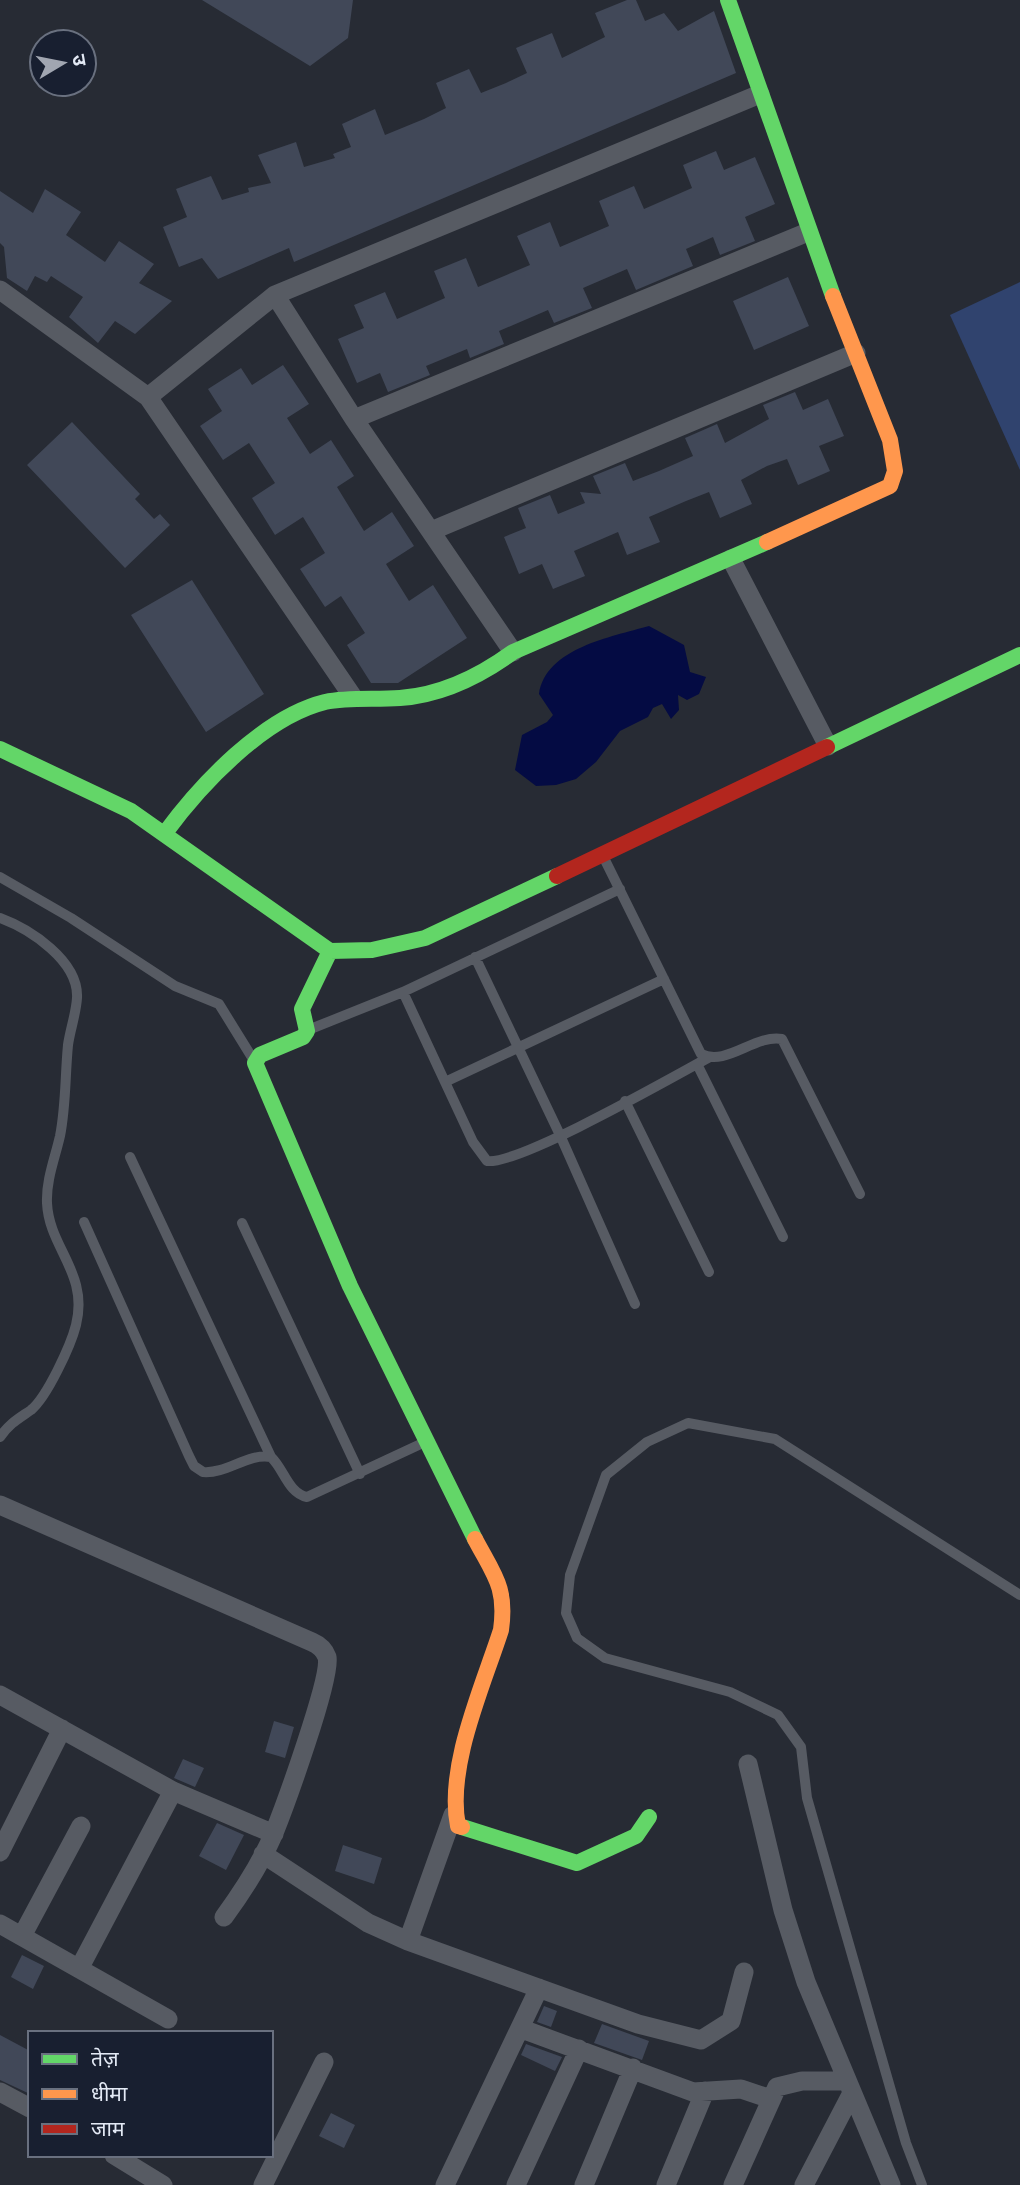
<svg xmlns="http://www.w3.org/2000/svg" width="1020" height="2185" font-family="'DM Sans','Noto Sans Devanagari',sans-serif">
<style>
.green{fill:#30436e}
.water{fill:#040b43}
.building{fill:#414858}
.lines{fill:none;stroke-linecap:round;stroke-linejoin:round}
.lane{stroke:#575b63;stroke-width:10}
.street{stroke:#575b63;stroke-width:19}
.fast{stroke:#63d668;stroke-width:16}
.slow{stroke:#ff974d;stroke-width:16}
.jam{stroke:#b3261e;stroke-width:16}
</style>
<rect width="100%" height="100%" fill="#272b34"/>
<path class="green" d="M1020,282V470L950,315Z"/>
<path class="water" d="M649,626L684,645L690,672L706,677L699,694L687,700L678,695L679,710L671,719L662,704L653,708L648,717L620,731L596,762L576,779L556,785L536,786L515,770L522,735L547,722L553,715L539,694C546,648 611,637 649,626Z"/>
<path class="building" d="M202,0H353L348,38L310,66Z
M627,0H636L645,21L664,13L678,31L714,11L736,73L294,262L289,248L218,279L202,258L179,267L163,227L187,217L176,189L211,176L222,200L249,192L248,188L271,183L258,155L296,142L304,167L335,158L333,154L351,147L342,124L375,109L385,135L424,119L446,108L436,83L469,69L481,93L506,83L527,73L516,48L552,33L562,58L605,37L595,13Z
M716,151L724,170L755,157L775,204L745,217L755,241L720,255L713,237L686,249L693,266L636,290L627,269L583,288L592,308L554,323L548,310L499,331L504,344L470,358L467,349L426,366L430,375L388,392L380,373L357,383L338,339L364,328L354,305L385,292L397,319L445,298L434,271L466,258L478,287L530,265L517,236L550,222L560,247L609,226L599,201L634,186L644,209L692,188L683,165Z
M45,189L81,212L66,235L105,262L119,241L154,264L139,283L172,301L135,334L115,321L98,343L69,317L83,297L51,276L47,282L35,276L27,291L7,278L4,247L0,243V191L33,213Z
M788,277L809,326L754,350L733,301Z
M283,365L309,404L287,418L310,454L331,440L354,476L337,487L364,531L392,512L414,546L386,564L409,601L433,585L467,638L398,683H371L347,645L365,633L341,596L325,607L300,569L325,553L303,517L275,535L252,498L275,483L249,443L223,460L200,426L222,411L208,389L241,368L252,385Z
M795,392L803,410L828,399L844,436L819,446L830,471L798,485L787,459L767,466L741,480L752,504L720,518L709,492L686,501L649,517L660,542L627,555L618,532L574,551L585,576L553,589L542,564L519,574L504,537L526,528L518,508L550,495L558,514L585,503L580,492L601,494L593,476L625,463L633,481L659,471L693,456L685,438L717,424L725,443L769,419L763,405Z
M72,422L140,494L135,499L154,519L160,514L170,525L125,568L27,465Z
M192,580L264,694L206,732L131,615Z
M274,1721L294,1727L285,1758L265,1752Z
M183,1759L204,1768L195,1787L174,1778Z
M217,1823L244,1835L226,1870L199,1856Z
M343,1845L382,1858L374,1884L335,1871Z
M22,1955L44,1966L33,1989L11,1977Z
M544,2006L557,2011L551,2027L537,2022Z
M602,2024L649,2041L642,2060L594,2043Z
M0,2035L30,2051V2094L0,2080Z
M526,2044L562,2057L555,2071L521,2055Z
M331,2113L355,2125L344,2148L319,2136Z"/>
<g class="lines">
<path class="lane" d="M602,854L701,1054C726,1067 755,1034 782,1039L860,1194
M0,877L71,918L175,986L219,1004L253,1059
M0,918C30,929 79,961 77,998C76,1014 70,1030 68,1045C65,1076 66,1106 60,1136C55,1158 46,1180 47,1203C49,1248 89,1273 76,1325C71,1345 47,1397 31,1410C18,1419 10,1423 0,1437
M475,957L560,1135L635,1304
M403,992L473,1142L487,1161C519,1165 671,1078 708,1058
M308,1030L403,992L620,889
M697,1064L783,1237
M445,1082L664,979
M625,1101L709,1272
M130,1157L271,1457
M84,1222L189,1456L194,1466L203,1472C227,1474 247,1453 271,1457C284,1469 288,1493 307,1497L425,1442
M242,1223L360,1474
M922,2185L906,2143L807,1798L801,1747L778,1715L730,1692L605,1658L577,1638L566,1613L570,1575L606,1475L647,1442L688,1423L775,1439L1020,1595"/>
<path class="street" d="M0,290L148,397L275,295L760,94
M275,295L354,419L513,652
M148,397L353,697
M354,419L808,232
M431,531L856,353
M731,559L828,746
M0,1505L312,1642C319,1645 324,1649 327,1657C332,1677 284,1808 274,1833C261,1863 243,1891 224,1917
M0,1695L173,1791L274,1834
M748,1764L783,1910L806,1982L891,2185
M0,1852L62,1729
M263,1854L368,1923L408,1941L638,2024L701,2040L731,2021L744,1972
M0,1924L168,2019
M22,1936L81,1826
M408,1941L453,1815
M80,1967L173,1791
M522,2029L693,2092L741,2089L771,2099
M0,2092L30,2108
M114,2155L163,2185
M263,2185L324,2062
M445,2185L539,1988
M516,2185L579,2049
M584,2185L633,2068
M666,2185L705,2091
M733,2185L777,2087L802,2081H847
M804,2185L852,2093"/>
<path class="fast" d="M728,0L833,296
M827,747L1020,655
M0,749L131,811L330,951L372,950L425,938L557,876
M165,833C201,784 264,717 325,702C350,697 375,700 400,698C442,695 480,676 513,652L767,542
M330,951L302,1009L307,1031L303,1037L260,1055L255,1063L350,1286L475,1539
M462,1827L577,1863L636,1836L649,1817"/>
<path class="slow" d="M767,542L890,486L895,471L890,440L833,296
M462,1827L458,1826C446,1767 483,1686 501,1630C507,1587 494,1575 475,1539"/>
<path class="jam" d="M557,876L827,747"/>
</g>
<rect x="28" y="2031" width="245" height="126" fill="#181f30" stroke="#69707f" stroke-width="2"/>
<rect x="42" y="2054" width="35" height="10" fill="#63d668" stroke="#69707f" stroke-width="2"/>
<text x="91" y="2066" font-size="21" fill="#e3e9f5">तेज़</text>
<rect x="42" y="2089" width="35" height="10" fill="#ff974d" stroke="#69707f" stroke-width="2"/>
<text x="91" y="2101" font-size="21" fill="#e3e9f5">धीमा</text>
<rect x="42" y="2124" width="35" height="10" fill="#b3261e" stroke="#69707f" stroke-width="2"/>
<text x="91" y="2136" font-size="21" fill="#e3e9f5">जाम</text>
<g transform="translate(63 63) rotate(80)"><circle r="33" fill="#181f30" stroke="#69707f" stroke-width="2"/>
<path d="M0-5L12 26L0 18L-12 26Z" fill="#a1a6b1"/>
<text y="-10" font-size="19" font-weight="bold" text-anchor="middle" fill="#e3e9f5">उ</text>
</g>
</svg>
